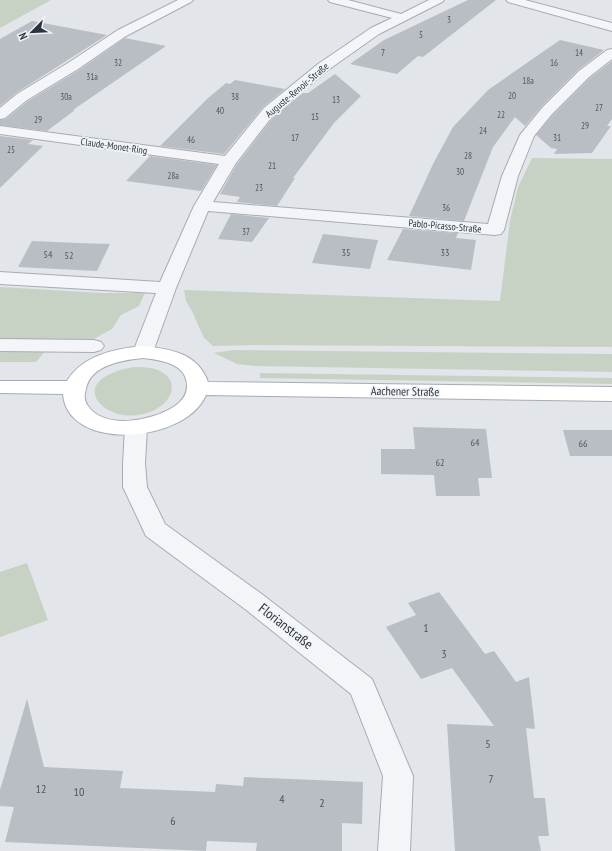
<svg xmlns="http://www.w3.org/2000/svg" width="612" height="851" font-family="'PT Sans Narrow',sans-serif">
<style>
.green{fill:#c8d2c4}
.building{fill:#b9bec5}
.lines{fill:none;stroke-linecap:round;stroke-linejoin:round}
.minor-casing{stroke:#a7acb3;stroke-width:2}
.secondary-casing{stroke:#a7acb3;stroke-width:2}
.minor{fill:#f4f5f8;fill-rule:evenodd}
.secondary{fill:#fff;fill-rule:evenodd}
.labels{text-anchor:middle;dominant-baseline:central;stroke-width:3.5;stroke-linejoin:round;paint-order:stroke}
.far-number-label{font-size:9px;fill:#4e5660}
.far-street-label{font-size:10px;fill:#2b333f;stroke:#f1f4f6}
.number-label{font-size:10px;fill:#4e5660}
.street-label{font-size:12px;fill:#2b333f;stroke:#f1f4f6}
.near-number-label{font-size:12px;fill:#4e5660}
.near-street-label{font-size:14px;fill:#2b333f;stroke:#f1f4f6}
</style>
<rect width="100%" height="100%" fill="#e2e5e9"/>
<path class="green" d="M0,0H51L0,28Z
M532,158L612,159V347L256,345L213,346L204,338L192,311L186,301L184,290L500,301L510,221L518,187Z
M0,287L101,293H145L139,306L121,315L112,329L88,342H0Z
M0,349L46,350L36,362H0Z
M233,350L612,354V372L254,366L237,364L214,353Z
M134,367C142,367 150,367 158,370C177,378 175,395 161,406C117,438 52,381 134,367Z
M260,373L612,378V384L260,378Z
M27,563L48,620L0,637V572Z"/>
<path class="building" d="M468,0H496L423,57L418,56L397,74L350,64L384,40Z
M32,21L107,35L16,93L0,106V39Z
M125,38L166,46L73,110H75L47,131L0,125V120L6,119L28,101L79,70Z
M560,40L604,50L578,70L541,107L525,126L515,117L493,147L464,221L409,216L434,162L453,127L488,90Z
M612,61V119L607,126H611L592,153L554,154L557,149L551,148L536,135L553,115L590,78Z
M335,74L361,96L334,123L293,178H295L277,206L237,202L240,197L220,194L237,164L275,115L303,93H308Z
M235,80L285,89L263,107L224,154L160,146L207,99L226,83L230,84Z
M0,136L33,140L28,144L43,146L0,188Z
M150,156L217,165L201,191L126,181Z
M231,214L269,218L252,242L218,239Z
M403,229L458,233L456,238L476,240L471,270L387,260Z
M323,234L378,240L370,269L312,263Z
M32,241L78,243L110,244L97,271L18,267Z
M413,427L486,429L492,478H478L480,496H436L434,475L381,474V449H415Z
M563,430H612V456H570Z
M439,592L485,654L494,651L516,682L529,677L535,729L526,728L534,798H545L549,836H538L541,851H455L447,724L494,726L452,668L421,679L386,627L416,615L408,603Z
M27,699L44,767L123,771L120,788L215,792L216,784L243,786L244,777L363,782L362,824L342,823V851H256L257,843L207,841L206,851L5,842L14,807L0,806V790Z"/>
<g class="lines">
<g class="minor-casing">
<path id="minor" d="M178,0H193L191,2L126,36L78,69L27,100L5,118L0,119V108L17,94L68,63L118,30Z
M328,0H348L401,14L429,0H444L442,2L379,34L328,70L274,114L236,163L213,202L488,224L502,176L520,135L542,108L579,71L607,50L612,49V59L589,77L552,114L534,136L518,176L504,230L501,234L495,235L208,211L176,288L153,352L150,356L143,358L136,356L133,352L156,293L0,284V272L160,282L194,206L219,164L0,134V126L225,156L264,108L318,64L371,28L392,18L330,2Z
M506,0H525L612,23V31L508,2Z
M0,339L94,340L101,342L104,346L101,350L94,352L0,351Z
M136,421L144,423L147,428L145,463L147,487L165,524L263,595L372,679L413,776L410,851H378L383,776L351,694L245,609L146,536L123,487V463L125,428L128,423Z"/>
</g>
<g class="secondary-casing">
<path id="secondary" d="M143,346C170,349 198,353 208,382L612,387V401L206,395C185,444 67,452 63,394L0,393V381H67C83,355 114,349 143,346ZM143,358C160,360 187,363 187,386C187,395 182,401 175,406C154,420 106,431 88,406C84,401 84,395 86,389C90,365 123,360 143,358Z"/>
</g>
<use href="#minor" class="minor"/>
<use href="#secondary" class="secondary"/>
</g>
<g class="labels">
<g class="far-number-label">
<text x="449" y="19">3</text>
<text x="421" y="34">5</text>
<text x="383" y="52">7</text>
<text x="579" y="52">14</text>
<text x="118" y="62">32</text>
<text x="554" y="62">16</text>
<text x="92" y="76">31a</text>
<text x="528" y="80">18a</text>
<text x="512" y="95">20</text>
<text x="66" y="96">30a</text>
<text x="235" y="96">38</text>
<text x="336" y="99">13</text>
<text x="599" y="107">27</text>
<text x="220" y="110">40</text>
<text x="501" y="114">22</text>
<text x="315" y="116">15</text>
<text x="38" y="119">29</text>
<text x="585" y="125">29</text>
<text x="483" y="130">24</text>
<text x="295" y="137">17</text>
<text x="557" y="137">31</text>
<text x="191" y="139">46</text>
<text x="11" y="149">25</text>
<text x="468" y="155">28</text>
<text x="272" y="165">21</text>
<text x="460" y="171">30</text>
<text x="173" y="175">28a</text>
<text x="259" y="187">23</text>
<text x="446" y="207">36</text>
<text x="246" y="231">37</text>
</g>
<g class="far-street-label">
<text transform="translate(297 90) rotate(-40)">Auguste-Renoir-Straße</text>
<text transform="translate(114 146) rotate(8)">Claude-Monet-Ring</text>
<text transform="translate(445 226) rotate(5)">Pablo-Picasso-Straße</text>
</g>
<g class="number-label">
<text x="346" y="252">35</text>
<text x="445" y="252">33</text>
<text x="48" y="254">54</text>
<text x="69" y="255">52</text>
<text x="475" y="442">64</text>
<text x="583" y="443">66</text>
<text x="440" y="462">62</text>
</g>
<g class="street-label">
<text transform="translate(405 391) rotate(1)">Aachener Straße</text>
</g>
<g class="near-number-label">
<text x="426" y="627">1</text>
<text x="444" y="653">3</text>
<text x="488" y="743">5</text>
<text x="491" y="778">7</text>
<text x="41" y="788">12</text>
<text x="79" y="791">10</text>
<text x="282" y="798">4</text>
<text x="322" y="802">2</text>
<text x="173" y="820">6</text>
</g>
<g class="near-street-label">
<text transform="translate(286 626) rotate(38)">Florianstraße</text>
</g>
</g>
<g transform="translate(32 32) rotate(246)" stroke="#f1f4f6" stroke-width="3" paint-order="stroke">
<path d="M0-3L7 15L0 10L-7 15Z" fill="#2b333f"/>
<text y="-6" font-size="11" font-weight="bold" text-anchor="middle" fill="#2b333f">N</text>
</g>
</svg>
